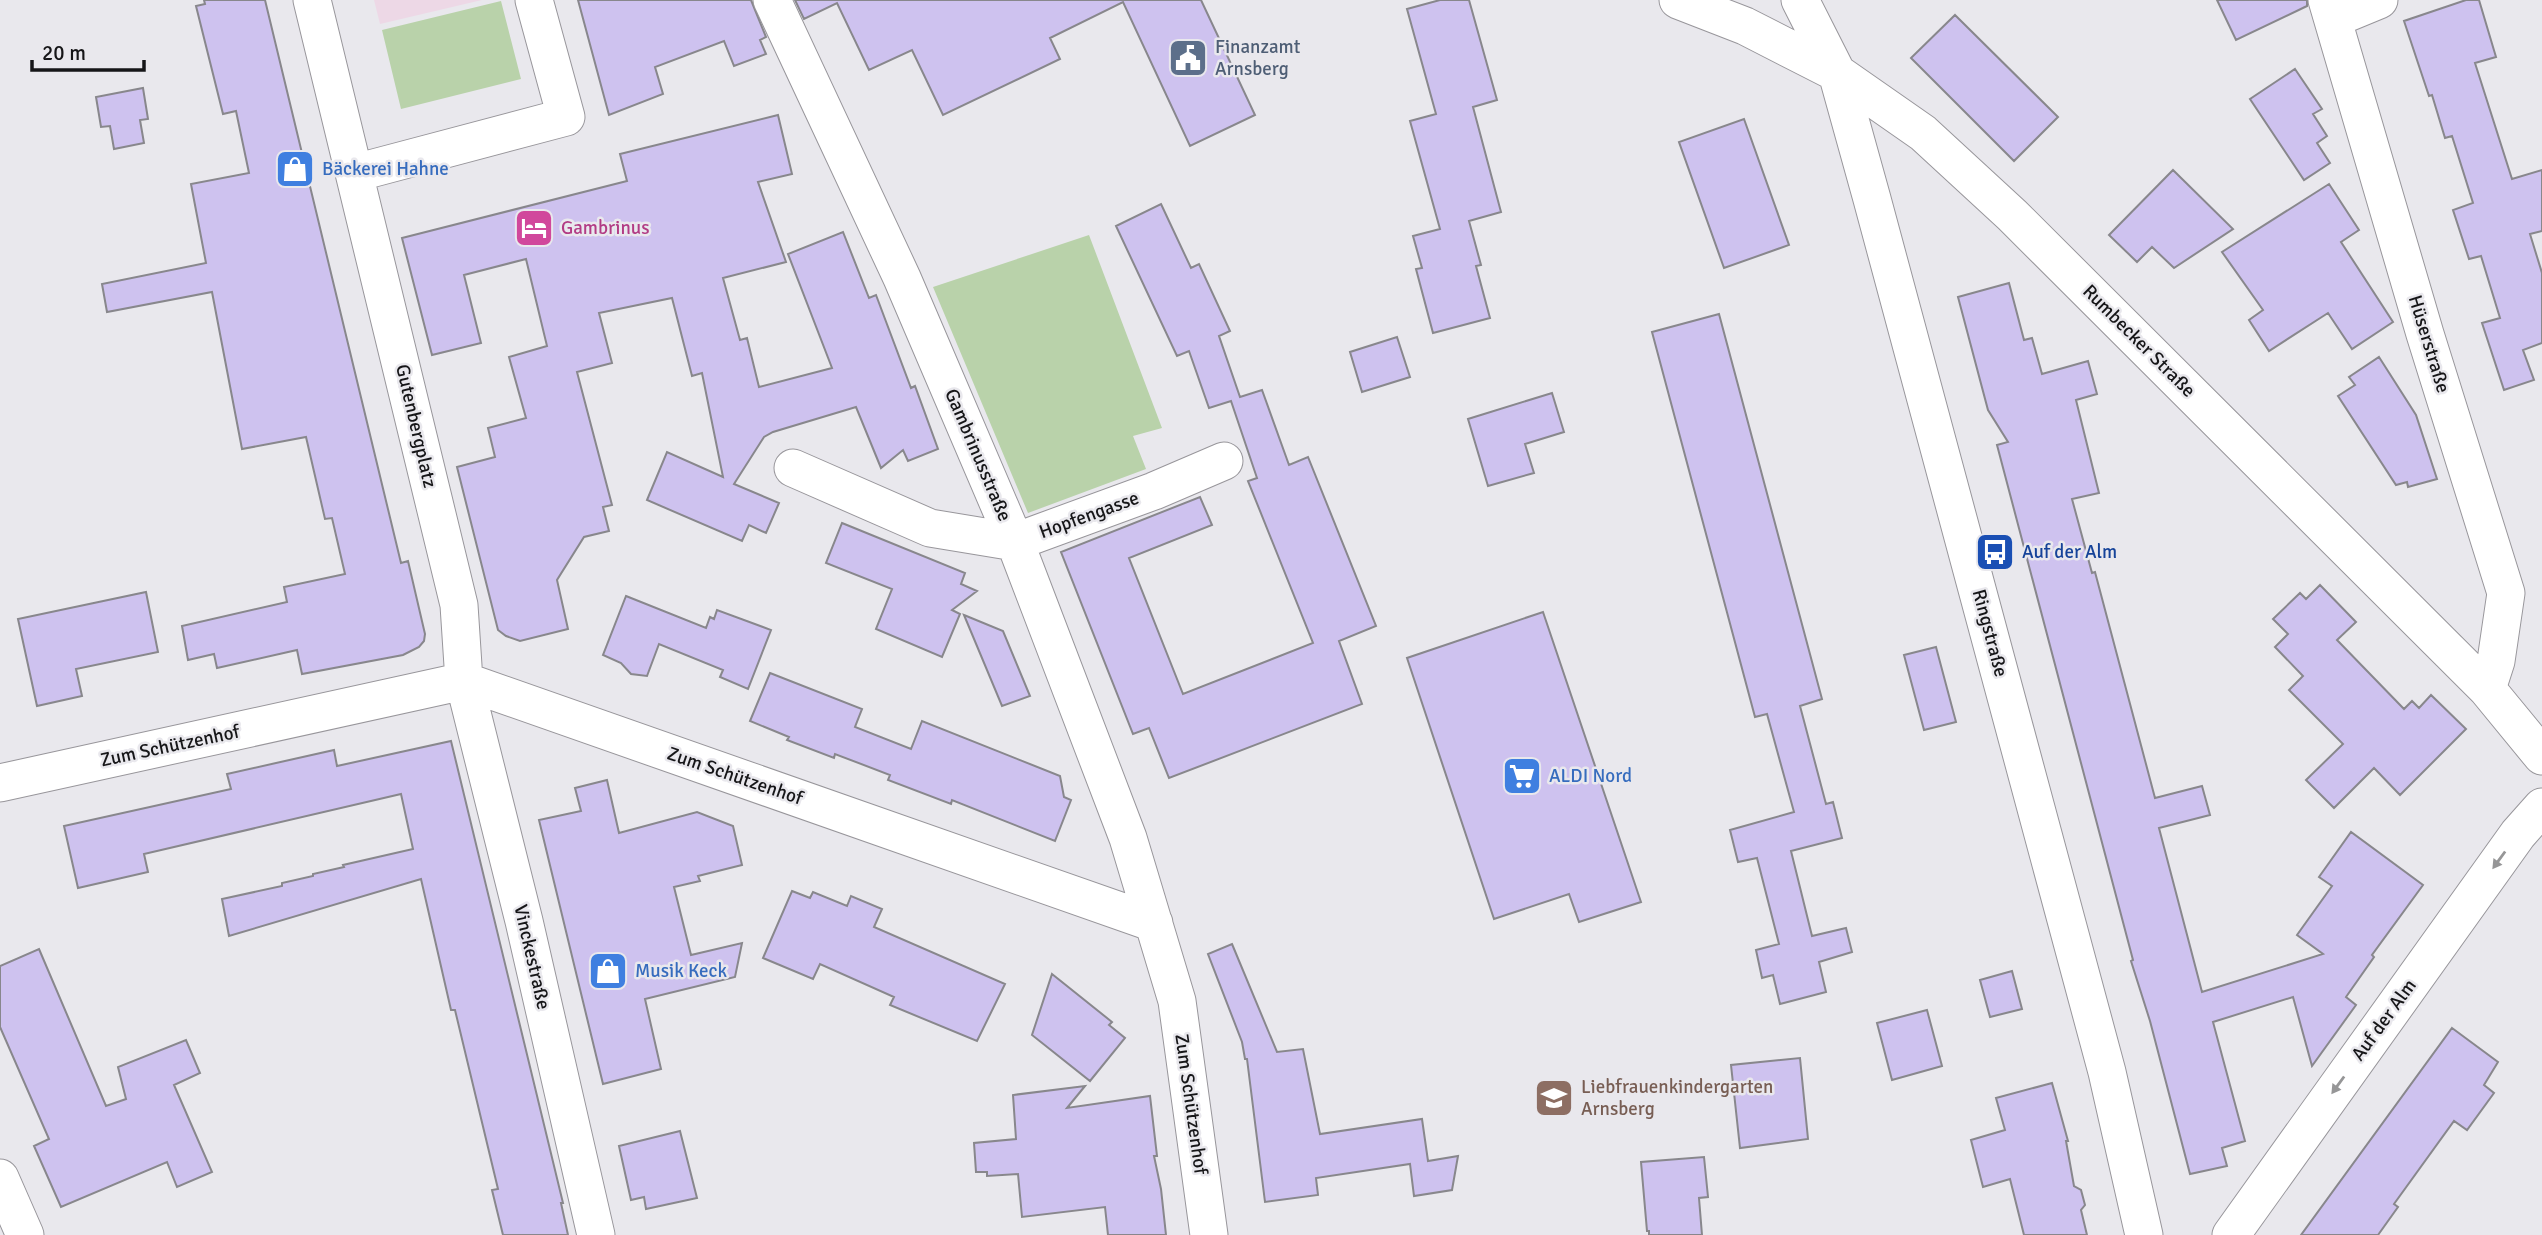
<svg xmlns="http://www.w3.org/2000/svg" width="2542" height="1235" font-family="Signika,sans-serif">
<style>
.commercial{fill:#edd8e6}
.green{fill:#b9d2aa}
.building{fill:#cec2ef;stroke:#88878c;stroke-width:2}
.lines{fill:none;stroke-linecap:round;stroke-linejoin:round}
.minor-casing{stroke:#98969b;stroke-width:39}
.minor{stroke:#fff;stroke-width:37}
.oneway{fill:#969697}
.labels{text-anchor:middle;dominant-baseline:central;stroke-width:5;stroke-linejoin:round;paint-order:stroke}
.service-label{font-size:19px;fill:#4e5e75;stroke:#e9e8ed;text-anchor:start}
.shop-label{font-size:19px;fill:#366cbe;stroke:#e9e8ed;text-anchor:start}
.hotel-label{font-size:19px;fill:#b23c85;stroke:#e9e8ed;text-anchor:start}
.street-label{font-size:19px;fill:#161618;stroke:#e9e8ed}
.transit-label{font-size:19px;fill:#164399;stroke:#e9e8ed;text-anchor:start}
.education-label{font-size:19px;fill:#785e54;stroke:#e9e8ed;text-anchor:start}
</style>
<rect width="100%" height="100%" fill="#e9e8ed"/>
<path class="commercial" d="M374,0H482L380,24Z"/>
<path class="green" d="M501,1L521,79L401,109L382,30Z
M1089,235L1162,428L1133,436L1146,469L1028,513L933,287Z"/>
<path class="building" d="M204,0H265L401,563L408,561L425,634L424,641L419,647L403,655L302,674L297,650L217,668L214,654L188,660L182,626L287,602L284,587L345,574L332,518L325,519L306,437L242,449L212,292L107,312L102,284L206,263L191,184L249,173L236,111L223,114L196,6L205,4Z
M578,0H751L766,37L760,40L766,54L734,66L724,41L655,67L663,94L609,115Z
M795,0H1201L1255,115L1190,146L1123,2L1050,38L1060,59L943,115L912,50L869,70L837,3L804,19Z
M1440,0H1469L1497,100L1473,107L1501,212L1469,221L1481,265L1476,266L1490,318L1433,333L1416,269L1422,268L1413,236L1440,229L1410,121L1436,114L1407,9Z
M2217,0H2307V6L2236,40Z
M2466,0H2479L2496,57L2475,63L2512,179L2542,170V231L2530,234L2542,273V343L2523,350L2534,380L2504,390L2482,323L2500,318L2481,256L2469,259L2453,210L2473,203L2452,136L2445,138L2432,95L2429,96L2404,21Z
M1955,15L2058,117L2014,161L1911,58Z
M2295,69L2322,109L2313,114L2327,136L2317,143L2330,163L2304,180L2250,99Z
M143,88L148,119L140,120L144,143L114,149L110,126L101,127L96,97Z
M778,115L792,174L758,182L786,262L723,278L740,340L747,338L759,387L832,368L788,254L843,232L869,298L876,295L911,388L915,386L938,449L908,461L903,450L881,468L856,407L773,432L764,437L734,484L779,503L766,533L749,525L742,541L647,500L667,452L723,477L702,373L692,376L672,298L599,313L612,363L577,372L612,505L603,507L609,531L584,537L557,580L568,629L520,641L506,636L498,630L457,467L495,457L488,428L526,418L509,357L547,346L526,259L464,275L481,343L432,355L402,238L627,181L620,154Z
M1744,119L1789,245L1724,268L1679,142Z
M2173,170L2233,229L2174,268L2152,247L2137,262L2109,235Z
M2329,184L2359,230L2341,242L2393,322L2352,349L2328,313L2269,351L2249,320L2263,310L2222,252Z
M1161,204L1191,268L1199,264L1230,331L1219,336L1240,397L1262,390L1289,465L1308,457L1376,626L1339,641L1362,704L1169,778L1149,728L1133,734L1061,552L1200,497L1212,525L1129,558L1183,694L1313,643L1248,481L1257,478L1231,401L1209,408L1189,351L1177,356L1116,226Z
M2009,283L2024,340L2032,338L2042,374L2088,361L2097,394L2076,400L2099,493L2072,499L2092,573L2095,572L2155,798L2202,786L2210,815L2159,828L2202,992L2323,954L2297,935L2332,886L2319,877L2351,832L2423,885L2372,955L2374,957L2346,997L2356,1005L2312,1066L2293,997L2213,1022L2245,1141L2222,1148L2227,1166L2190,1174L2150,1021L2131,961L2133,960L1997,445L2008,442L1988,410L1958,297Z
M1719,314L1822,699L1800,706L1826,804L1833,802L1842,838L1791,851L1812,936L1846,928L1852,952L1819,962L1826,992L1780,1004L1773,975L1762,978L1756,950L1779,944L1757,858L1738,862L1730,830L1794,812L1767,714L1755,717L1652,332Z
M1397,337L1410,377L1362,392L1350,352Z
M2379,357L2416,415L2437,479L2408,487L2407,482L2396,485L2338,396L2355,385L2349,377Z
M1552,393L1564,432L1525,444L1534,473L1488,486L1468,419Z
M842,523L965,573L961,584L977,591L952,610L960,614L942,657L876,629L892,589L826,563Z
M2320,585L2356,622L2337,640L2404,709L2412,701L2419,708L2431,695L2466,729L2400,795L2374,768L2334,808L2306,780L2343,744L2289,690L2303,676L2275,647L2288,634L2273,619L2300,593L2306,599Z
M146,592L158,652L76,669L82,696L37,706L18,619Z
M626,596L706,628L710,617L714,619L717,610L771,630L748,689L720,677L723,670L659,644L647,676L631,674L621,663L603,655Z
M1543,612L1641,902L1579,922L1569,894L1494,919L1407,658Z
M964,615L1003,631L1030,696L1002,706Z
M1936,647L1956,722L1924,730L1904,655Z
M770,673L862,709L855,727L911,749L922,721L1060,776L1064,797L1071,800L1055,841L952,800L951,804L888,780L890,775L835,754L834,758L787,740L789,737L750,721Z
M451,741L563,1203H561L568,1235H503L492,1190L498,1189L455,1010H451L421,879L229,936L222,899L282,886V883L313,876V874L344,867L343,865L413,849L401,794L144,854L148,872L78,888L64,826L231,789L227,774L334,750L337,766Z
M607,780L619,833L697,812L733,826L742,865L698,876L700,881L674,887L691,955L742,943L735,977L645,999L661,1069L603,1084L539,820L581,811L575,788Z
M792,891L810,898L813,892L847,906L851,896L882,909L874,927L1005,984L977,1041L890,1005L894,997L820,964L813,979L763,958Z
M1232,944L1277,1052L1303,1049L1320,1134L1422,1119L1428,1161L1458,1156L1452,1190L1414,1196L1410,1164L1316,1178L1318,1195L1265,1202L1247,1059H1245L1242,1042L1208,954Z
M39,949L106,1106L126,1099L118,1067L186,1040L200,1073L174,1085L212,1172L177,1187L167,1162L61,1207L34,1146L49,1139L0,1027V966Z
M2012,971L2022,1009L1990,1017L1980,980Z
M1052,974L1112,1022L1109,1025L1125,1038L1090,1081L1032,1035Z
M1927,1010L1942,1066L1892,1080L1877,1023Z
M2452,1028L2498,1062L2484,1085L2494,1093L2467,1130L2454,1121L2394,1204L2398,1207L2378,1235H2301Z
M1800,1058L1808,1139L1740,1148L1731,1065Z
M2052,1083L2068,1141H2066L2074,1186L2081,1190L2085,1205L2081,1210L2087,1235H2024L2010,1179L1983,1187L1971,1140L2005,1130L1996,1098Z
M1085,1086L1067,1108L1150,1096L1157,1156H1154L1161,1189L1166,1235H1108L1105,1207L1022,1217L1018,1174L987,1176V1172H976L974,1143L1016,1139L1013,1095Z
M680,1131L697,1198L646,1209L644,1197L631,1200L619,1146Z
M1704,1157L1708,1197L1699,1198L1702,1235H1649V1231H1647L1641,1162Z"/>
<g class="lines">
<g class="minor-casing">
<path id="minor" d="M312,0L459,605L464,681L524,921L596,1235
M772,0L902,278L1015,542L1128,838L1177,1001L1209,1235
M1678,0L1745,26L1837,73L1923,133L2012,215L2487,689L2542,756
M1800,0L1837,73L1872,199L2107,1072L2144,1235
M2327,0L2425,334L2506,593L2496,661L2487,689
M2333,19L2379,0
M355,173L566,117L534,0
M793,468L930,528L1015,542L1154,491L1224,461
M0,783L464,681L1154,923
M0,1178L25,1235
M2231,1235L2518,834L2542,807"/>
</g>
<use href="#minor" class="minor"/>
</g>
<defs><path id="oneway-solid" d="M-6-.8H1V-3.2L6.5 0L1 3.2V.8H-6Z" transform="scale(1.75)"/></defs>
<g class="oneway">
<use href="#oneway-solid" transform="translate(2499 860) rotate(126)"/>
<use href="#oneway-solid" transform="translate(2338 1085) rotate(126)"/>
</g>
<defs>
<g id="civic-square" transform="scale(2.0125)"><rect x="-9" y="-9" width="18" height="18" rx="4" fill="#5c6f8a" stroke="#e9e8ed"/><path d="M-.6-6.5H3V-4.5H.6V-3L4-1V1h2V6H-6V1h2V-1L-.6-3ZM-1.2 2.5V6h2.4V2.5Z" fill="#fff"/></g>
<g id="shop-square" transform="scale(2.0125)"><rect x="-9" y="-9" width="18" height="18" rx="4" fill="#3f7fe0" stroke="#e9e8ed"/><path d="M-5-2.5h2.3a2.7 3.5 0 0 1 5.4 0H5L5.5 6h-11ZM-1.5-2.5h3a1.5 2.3 0 0 0-3 0Z" fill="#fff"/></g>
<g id="hotel-square" transform="scale(2.0125)"><rect x="-9" y="-9" width="18" height="18" rx="4" fill="#d1479c" stroke="#e9e8ed"/><path d="M-6-4.5h1.5V1H6V5H4.5V3h-9V5H-6ZM-4 0a1.8 1.8 0 1 1 3.6 0ZM.5 0V-2.5h3Q6-2.5 6 0Z" fill="#fff"/></g>
<g id="bus-square" transform="scale(2.0125)"><rect x="-9" y="-9" width="18" height="18" rx="4" fill="#1a4fb4" stroke="#e9e8ed"/><path d="M-5-6H5V4H4V6H2V4H-2V6H-4V4H-5ZM-3.5-4V0h7V-4ZM-3.5 1.2v1.5H-2V1.2ZM2 1.2v1.5H3.5V1.2Z" fill="#fff"/></g>
<g id="supermarket-square" transform="scale(2.0125)"><rect x="-9" y="-9" width="18" height="18" rx="4" fill="#3f7fe0" stroke="#e9e8ed"/><path d="M-6-5.5h2.5l.6 2H6L4.5 2H-2.5L-4.4-4H-6ZM-1.5 3.2a1.3 1.3 0 1 0 .1 0ZM3 3.2a1.3 1.3 0 1 0 .1 0Z" fill="#fff"/></g>
<g id="school-square" transform="scale(2.0125)"><rect x="-9" y="-9" width="18" height="18" rx="4" fill="#8d6e63" stroke="#e9e8ed"/><path d="M0-5L7-2L0 1L-7-2ZM-4 1L0 2.5L4 1V4Q0 6-4 4Z" fill="#fff"/></g>
</defs>
<g fill-rule="evenodd">
<use href="#civic-square" x="1188" y="58"/>
<use href="#shop-square" x="295" y="169"/>
<use href="#hotel-square" x="534" y="228"/>
<use href="#bus-square" x="1995" y="552"/>
<use href="#supermarket-square" x="1522" y="776"/>
<use href="#shop-square" x="608" y="971"/>
<use href="#school-square" x="1554" y="1098"/>
</g>
<g class="labels">
<g class="service-label">
<text x="1215" y="47">Finanzamt<tspan x="1215" dy="22">Arnsberg</tspan></text>
</g>
<g class="shop-label">
<text x="322" y="169">Bäckerei Hahne</text>
<text x="1549" y="776">ALDI Nord</text>
<text x="635" y="971">Musik Keck</text>
</g>
<g class="hotel-label">
<text x="561" y="228">Gambrinus</text>
</g>
<g class="street-label">
<text transform="translate(2139 341) rotate(45)">Rumbecker Straße</text>
<text transform="translate(2429 344) rotate(73)">Hüserstraße</text>
<text transform="translate(416 426) rotate(77)">Gutenbergplatz</text>
<text transform="translate(978 455) rotate(67)">Gambrinusstraße</text>
<text transform="translate(1089 515) rotate(-20)">Hopfengasse</text>
<text transform="translate(1990 633) rotate(75)">Ringstraße</text>
<text transform="translate(170 746) rotate(-12)">Zum Schützenhof</text>
<text transform="translate(735 776) rotate(19)">Zum Schützenhof</text>
<text transform="translate(532 957) rotate(77)">Vinckestraße</text>
<text transform="translate(2384 1020) rotate(-54)">Auf der Alm</text>
<text transform="translate(1191 1104) rotate(82)">Zum Schützenhof</text>
</g>
<g class="transit-label">
<text x="2022" y="552">Auf der Alm</text>
</g>
<g class="education-label">
<text x="1581" y="1087">Liebfrauenkindergarten<tspan x="1581" dy="22">Arnsberg</tspan></text>
</g>
</g>
<path d="M32 60v10h112v-10" fill="none" stroke="#161618" stroke-width="3.5"/>
<text x="42" y="60" font-size="21" fill="#161618" stroke="#e9e8ed" stroke-width="5" paint-order="stroke">20 m</text>
</svg>
